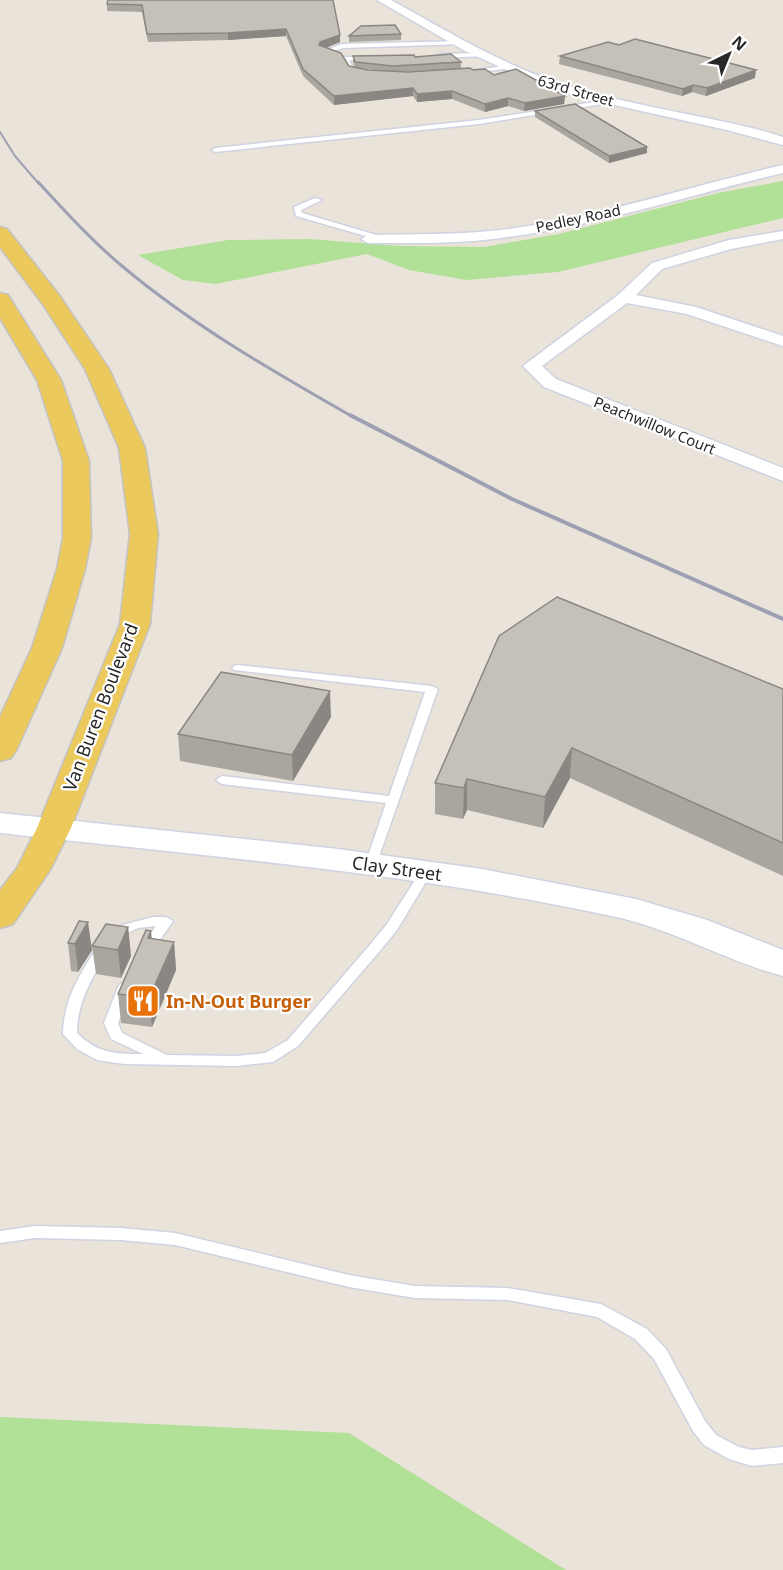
<svg xmlns="http://www.w3.org/2000/svg" width="783" height="1570" font-family="'Noto Sans',sans-serif">
<style>
.green{fill:#b1e097}
.lines{fill:none;stroke-linecap:round;stroke-linejoin:round}
.lane-casing{stroke:#cfd3e1;stroke-width:3}
.street-casing{stroke:#cfd3e1;stroke-width:3}
.secondary-casing{stroke:#cfd3e1;stroke-width:3}
.primary-casing{stroke:#c3c3c3;stroke-width:3}
.lane{fill:#fff;fill-rule:evenodd}
.street{fill:#fff;fill-rule:evenodd}
.secondary{fill:#fff;fill-rule:evenodd}
.primary{fill:#ecc95d;fill-rule:evenodd}
.rail-far2{stroke:#9da0b2;stroke-width:2}
.rail-far1{stroke:#9da0b2;stroke-width:3}
.rail{stroke:#9da0b2;stroke-width:4}
.wall{fill:#a9a69f;fill-rule:evenodd}
.shaded-wall{fill:#8a8782}
.building{fill:#c5c1b9;stroke:#8a8782;stroke-width:1.5}
.labels{text-anchor:middle;dominant-baseline:central;stroke-width:4.5;stroke-linejoin:round;paint-order:stroke}
.far-street-label{font-size:15px;fill:#282828;stroke:#fff}
.street-label{font-size:18px;fill:#282828;stroke:#fff}
.food-label{font-size:18px;font-weight:bold;fill:#c56008;stroke:#fff;text-anchor:start}
</style>
<rect width="100%" height="100%" fill="#eae3da"/>
<path class="green" d="M783,181V218L558,272L466,280L409,270L367,254L215,284L183,280L138,255L228,240L309,239L401,246L484,247L559,234L718,193Z
M0,1417L349,1433L566,1570H0Z"/>
<g class="lines">
<g class="lane-casing">
<path id="lane" d="M462,41L464,44L343,48L330,52L335,55L332,57L321,52L342,44Z
M484,53L486,56L440,58L437,56L440,54Z
M343,57H370L368,60H349L354,70L364,73V75L350,72Z
M510,65L512,68L472,73L469,71Z
M613,99L615,100V102L479,124L215,152L212,150L215,148L479,120Z
M315,198L322,200L301,210L302,213L390,239L383,241L296,216L294,207Z
M238,665L432,686L438,689L375,868H367L365,865L386,803L222,784L216,780L222,776L389,796L425,692L234,670L232,668L234,666Z
M426,868L432,872L397,930L379,952L298,1046L273,1062L236,1066L124,1064L97,1060L77,1049L63,1034C63,1001 80,974 97,947H107L109,950C93,976 77,1001 77,1033C97,1053 115,1054 143,1054L111,1039L104,1023L118,987L120,984H130L132,987L118,1023L122,1033L167,1055L236,1056L265,1053L288,1040L369,946L387,924L422,869Z
M153,917H166L173,921L150,954H140L138,951L156,926L138,928L116,939L109,935L123,925Z
M35,1226L121,1228L175,1233L349,1275L415,1286L508,1288L601,1304L647,1329L666,1349L705,1421L716,1435L739,1447L752,1450L783,1447V1463L752,1466L729,1459L704,1445L693,1431L654,1359L635,1339L597,1317L508,1300L415,1298L349,1287L175,1245L121,1240L35,1238L0,1243V1231Z"/>
</g>
<g class="street-casing">
<path id="street" d="M377,0H391C440,27 489,57 542,77C612,103 688,112 760,130L783,137V145L727,130L583,98L533,82L465,51Z
M783,165V173C689,195 597,226 501,238C457,244 412,243 368,243L361,239L368,235C412,234 457,235 501,230C597,218 689,186 783,165Z
M783,231V239L731,249L662,269L636,295L696,307L783,336V346L687,314L627,303L542,366L556,379L783,468V481L544,387L523,366L618,295L652,263L729,240Z"/>
</g>
<g class="secondary-casing">
<path id="secondary" d="M0,813L338,849L482,869L636,899L707,920L783,950V976C726,961 675,930 616,917C414,873 206,856 0,833Z"/>
</g>
<g class="primary-casing">
<path id="primary" d="M0,227L7,229L59,295L109,369L145,448L158,534L150,624L71,828L50,870L13,924L0,928V890L17,868L37,828L120,624L130,534L119,448L85,369L42,303L0,247Z
M0,293L8,295L61,380L89,461L91,538L85,569L62,648L16,751L11,758L0,761V717L32,648L57,569L63,538V461L37,380L0,318Z"/>
</g>
<use href="#lane" class="lane"/>
<use href="#street" class="street"/>
<use href="#secondary" class="secondary"/>
<use href="#primary" class="primary"/>
<path class="rail-far2" d="M0,132L15,156L39,184"/>
<path class="rail-far1" d="M38,182C65,211 92,241 122,266C192,325 274,372 353,417"/>
<path class="rail" d="M350,415L512,499L783,619"/>
</g>
<path class="wall" d="M333,0L340,42L326,48L349,66L355,68L353,62V56L415,57L461,62V68L494,75L565,96L564,104L524,111L508,106L485,112L452,99L417,102L413,96L334,105L303,76L286,36L228,40L148,42L142,12L107,11V4ZM358,68L386,71L368,70ZM453,69L408,72H397Z
M401,34V40L349,42V36Z
M560,56L755,78L706,96L692,92L682,96L559,64Z
M535,111L647,147V153L609,163L535,117Z
M783,689V876L570,778L543,828L467,810L463,819L435,814V783Z
M331,717L293,781L180,761L178,734Z
M79,921L92,950L78,972L71,971L68,943Z
M128,927L131,956L121,978L96,974L92,946Z
M152,939L174,942L176,970L152,1027L121,1023L118,994Z"/>
<path class="shaded-wall" d="M286,29V36L228,40V33Z
M340,35V42L320,50L319,45L320,42Z
M756,70L755,78L706,96L707,88Z
M693,85L692,92L682,96L683,89Z
M413,88V96L334,105V96Z
M452,91V99L417,102V94Z
M565,96L564,104L524,111L525,103Z
M508,98V106L485,112V104Z
M647,147V153L609,163V156Z
M330,691L331,717L293,781L292,755Z
M572,748L570,778L543,828L545,797Z
M467,779V810L463,819L464,788Z
M88,922L92,950L78,972L75,944Z
M128,927L131,956L121,978L118,950Z
M151,931L154,959L148,938Z
M174,942L176,970L152,1027L149,998Z"/>
<path class="building" d="M108,0H333L340,35L320,42L319,45L341,53L349,66L368,70L408,72L470,68L473,70L485,69L494,75L516,69L565,96L525,103L508,98L485,104L452,91L417,94L413,88L334,96L303,69L286,29L228,33L147,34L142,5L107,4Z
M395,25L401,34L349,36L361,26Z
M635,39L756,70L707,88L693,85L683,89L560,56L608,42L619,45Z
M451,54L461,62L393,66L355,62L353,56L414,55L415,57Z
M575,104L647,147L609,156L535,111Z
M557,597L783,689V843L572,748L545,797L467,779L464,788L435,783L499,636Z
M221,672L330,691L292,755L178,734Z
M79,921L88,922L75,944L68,943Z
M106,924L128,927L118,950L92,946Z
M146,930L151,931L148,938L174,942L149,998L118,994Z"/>
<defs>
<g id="restaurant-square" transform="scale(1.725)"><rect x="-9" y="-9" width="18" height="18" rx="4" fill="#e8710a" stroke="#fff"/><path d="M-5-6h1v4h1v-4h1v4h1v-4h1v5L-1.5 .5V6h-2V.5L-5-1ZM5-6V6H3V1.5H1.5Q1.5-4 5-6Z" fill="#fff"/></g>
</defs>
<g fill-rule="evenodd">
<use href="#restaurant-square" x="143" y="1001"/>
</g>
<g class="labels">
<g class="far-street-label">
<text transform="translate(576 90) rotate(16)">63rd Street</text>
<text transform="translate(578 218) rotate(-12)">Pedley Road</text>
<text transform="translate(655 425) rotate(22)">Peachwillow Court</text>
</g>
<g class="street-label">
<text transform="translate(100 707) rotate(-69)">Van Buren Boulevard</text>
<text transform="translate(397 868) rotate(8)">Clay Street</text>
</g>
<g class="food-label">
<text x="166" y="1001">In-N-Out Burger</text>
</g>
</g>
<g transform="translate(729 54) rotate(43)" stroke="#ffffff" stroke-width="4.5" paint-order="stroke">
<path d="M0-4.5L10 22L0 15L-10 22Z" fill="#282828"/>
<text y="-9" font-size="16" font-weight="bold" text-anchor="middle" fill="#282828">N</text>
</g>
</svg>
